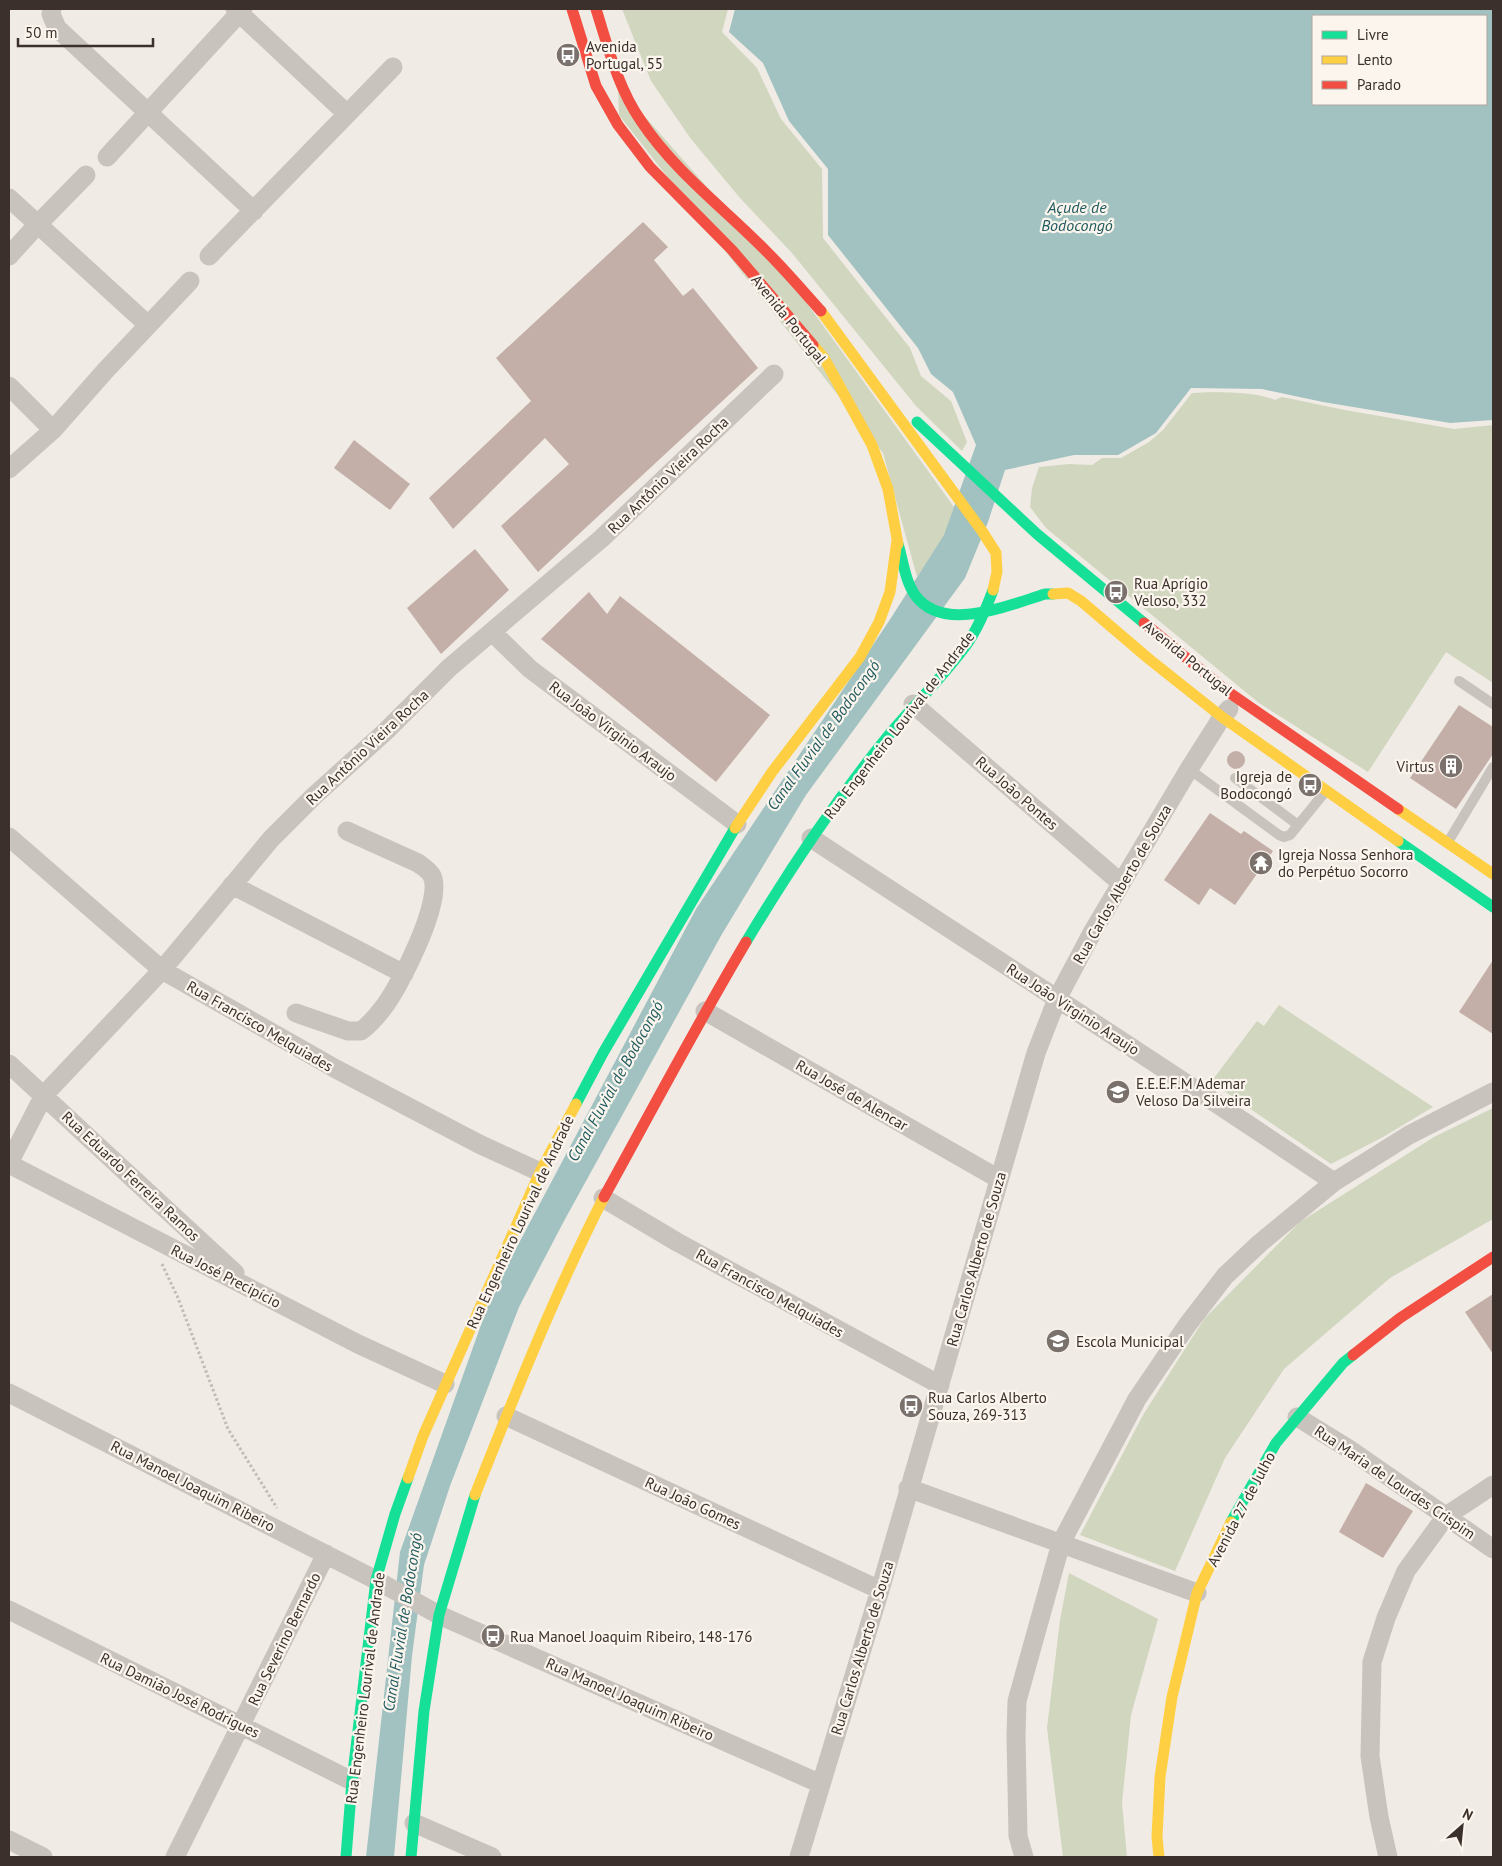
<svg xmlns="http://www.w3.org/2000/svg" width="1502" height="1866" font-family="'PT Sans',sans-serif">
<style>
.green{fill:#d1d6bf}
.water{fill:#a1c2c1;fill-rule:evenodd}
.building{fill:#c3afa7}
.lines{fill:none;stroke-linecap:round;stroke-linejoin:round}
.path{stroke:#c2bbb6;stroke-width:3;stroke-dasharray:2.5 2.5;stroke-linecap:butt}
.lane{stroke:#c9c3be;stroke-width:10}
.street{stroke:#c9c3be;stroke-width:19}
.fast{stroke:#16e098;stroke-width:11}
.slow{stroke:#ffcf43;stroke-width:11}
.jam{stroke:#f24e42;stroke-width:11}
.labels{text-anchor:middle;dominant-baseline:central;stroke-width:4.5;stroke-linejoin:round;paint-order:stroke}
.poi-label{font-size:15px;fill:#3b302b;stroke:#fbf5ee;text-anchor:start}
.street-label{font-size:15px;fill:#3b302b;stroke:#fbf5ee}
.water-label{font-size:16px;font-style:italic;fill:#1f5a5e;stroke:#fbf5ee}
</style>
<rect width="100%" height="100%" fill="#f0ebe5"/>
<path class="green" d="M622,9H728L722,32L757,68L781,119L822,169L823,238L910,348L921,376L951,401L967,442L962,451L916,406L792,253L740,198L691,139L651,81Z
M618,86L796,288L954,507L945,535L917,577L883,453L619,115Z
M1214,392C1235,393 1255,392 1275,400L1282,397L1345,410L1454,429L1493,425V683L1446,652L1368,772L1259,703L1046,528L1030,507L1032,488L1039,467L1069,464L1092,465L1102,458H1121L1149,442L1163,430L1192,393Z
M1279,1005L1433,1107L1383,1137L1331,1164L1211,1082L1257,1021L1264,1026Z
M1493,1108V1219L1390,1278L1284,1369L1225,1458L1175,1571L1080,1535L1143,1415L1204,1319L1300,1222L1434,1137Z
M1069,1573L1158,1619L1131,1715L1122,1803L1127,1857H1063L1047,1728L1060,1620Z"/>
<path class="water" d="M735,9H1493V420L1450,423L1323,402L1262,389L1191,388L1156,433L1118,455H1074L1005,470L988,522L965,578L806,795L722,934L564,1221L519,1307L450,1486L424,1565L412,1656L394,1857H366L400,1552L492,1294L696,909L889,621L944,535L976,445L953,392L931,374L918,348L828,235V169L789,121L763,63L729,32ZM1313,16H1486V104H1313Z"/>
<path class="building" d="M643,222L668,247L654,260L683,296L693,288L758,368L538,572L501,526L569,464L545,438L453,529L429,498L531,401L496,358Z
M354,440L410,484L390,510L334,468Z
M475,549L509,590L441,654L407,608Z
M589,592L607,614L620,596L770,715L716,782L541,639Z
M1459,705L1493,727V754L1456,809L1410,778Z
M1227 760a9 9 0 1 1 18 0a9 9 0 1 1-18 0Z
M1210,813L1241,834L1244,831L1273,851L1235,905L1210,888L1199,905L1164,880Z
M1493,960V1034L1459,1012Z
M1493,1294V1354L1465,1312Z
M1366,1483L1413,1511L1383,1558L1339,1532Z"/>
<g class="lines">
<path class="path" d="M162,1264L178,1298L228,1429L277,1508"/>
<path class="lane" d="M1459,681L1493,704
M1189,769L1279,835L1284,837L1290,835L1325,792
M1235,778L1298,825
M1448,842L1493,767"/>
<path class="street" d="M52,9L51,14L57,28L254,211
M235,9L346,113
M107,157L243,9
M9,198L148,325
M9,256L38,224L86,175
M209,256L393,67
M9,386L53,430
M9,469L53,430L105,371L190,281
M493,633L530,669L737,824
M913,704L1121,883
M9,837L162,970L336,1069L479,1144L540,1172
M811,838C986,953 1161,1065 1334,1182
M232,885L404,974
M705,1011L999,1179
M296,1013L348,1031H361C369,1025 377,1016 383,1008C399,988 444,900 432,876C429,870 423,867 418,863L347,831
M9,1064L235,1273
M9,1163L44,1095L162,970L271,839L314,796L386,731L449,668L602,538L774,374
M9,1164L358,1344L445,1384
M603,1198L677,1242L940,1385
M9,1393L376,1580L439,1615L821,1784
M506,1416L880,1590
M1297,1417L1349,1449L1493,1549
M908,1488L1197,1593
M9,1610L352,1781
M414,1823L492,1857
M9,1840L43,1857
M175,1857L326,1554
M799,1857L880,1590L1036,1053L1057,999L1093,931L1189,769L1222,717L1229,709
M1024,1857L1018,1836L1016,1736L1017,1701L1061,1543L1137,1399L1188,1324L1225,1276L1260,1243L1334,1182L1409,1135L1493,1092
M1388,1857L1379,1817L1370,1756L1372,1662L1386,1618L1406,1571L1446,1516L1493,1485"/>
<path class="fast" d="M917,422L1037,534L1144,623
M898,544C903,560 905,581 915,595C943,634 1009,605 1045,594H1053
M1398,841L1493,907
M746,942C789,870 835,801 888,736C913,706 944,676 967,644C978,628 986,609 993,590
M576,1104L603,1053L735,828
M1231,1522L1276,1443L1343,1363L1353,1355
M346,1857L352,1781L376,1580L395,1514L408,1478
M411,1857L424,1711L439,1615L475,1495"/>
<path class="slow" d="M821,311L982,531L996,553L997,572L993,590
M813,345L824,358L872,445L888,489L898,544
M1053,594L1068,593L1081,601L1149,659L1222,717L1398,841
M1398,809L1493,874
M735,828L772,772L860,657L879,622L890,592L897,540
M408,1478L423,1436L540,1172L576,1104
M475,1495C515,1394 555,1293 604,1197
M1159,1857L1157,1837L1160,1777L1172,1697L1197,1593L1231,1522"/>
<path class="jam" d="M572,9L596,86L618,125L650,167L732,250L813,345
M596,9C608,47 618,88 641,121C675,172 725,209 767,252C786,271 803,291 821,311
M1144,623L1224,689L1398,809
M604,1197C651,1112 696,1026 746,942
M1353,1355L1400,1318L1493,1257"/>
</g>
<defs>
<g id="bus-disc" transform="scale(1.25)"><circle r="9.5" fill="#7a716c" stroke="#fbf5ee"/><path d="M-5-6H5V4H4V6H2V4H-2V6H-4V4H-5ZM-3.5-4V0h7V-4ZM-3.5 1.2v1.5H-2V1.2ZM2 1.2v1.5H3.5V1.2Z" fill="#fff"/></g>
<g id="building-disc" transform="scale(1.25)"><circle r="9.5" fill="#7a716c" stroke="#fbf5ee"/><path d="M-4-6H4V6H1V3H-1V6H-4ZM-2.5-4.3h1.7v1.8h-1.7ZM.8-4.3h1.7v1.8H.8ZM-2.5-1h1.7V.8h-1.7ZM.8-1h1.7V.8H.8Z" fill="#fff"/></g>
<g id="temple-disc" transform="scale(1.25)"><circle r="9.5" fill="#7a716c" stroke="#fbf5ee"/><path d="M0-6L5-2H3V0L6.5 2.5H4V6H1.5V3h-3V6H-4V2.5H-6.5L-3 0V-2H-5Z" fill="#fff"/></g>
<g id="school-disc" transform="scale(1.25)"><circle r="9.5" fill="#7a716c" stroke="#fbf5ee"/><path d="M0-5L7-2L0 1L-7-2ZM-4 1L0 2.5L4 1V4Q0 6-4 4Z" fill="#fff"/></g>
</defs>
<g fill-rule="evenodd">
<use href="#bus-disc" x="568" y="55"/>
<use href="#bus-disc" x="1116" y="592"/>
<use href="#building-disc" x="1451" y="766"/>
<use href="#bus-disc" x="1310" y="785"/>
<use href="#temple-disc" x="1261" y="863"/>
<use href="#school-disc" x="1118" y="1092"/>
<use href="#school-disc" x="1058" y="1341"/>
<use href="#bus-disc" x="911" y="1406"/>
<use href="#bus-disc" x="493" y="1636"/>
</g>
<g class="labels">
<g class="poi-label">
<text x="586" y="46">Avenida<tspan x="586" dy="17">Portugal, 55</tspan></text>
<text x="1134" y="583">Rua Aprígio<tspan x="1134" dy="17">Veloso, 332</tspan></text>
<text x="1434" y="766" text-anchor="end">Virtus</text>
<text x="1292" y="776" text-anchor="end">Igreja de<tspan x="1292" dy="17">Bodocongó</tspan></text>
<text x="1278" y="854">Igreja Nossa Senhora<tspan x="1278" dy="17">do Perpétuo Socorro</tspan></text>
<text x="1136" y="1083">E.E.E.F.M Ademar<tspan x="1136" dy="17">Veloso Da Silveira</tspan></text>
<text x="1076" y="1341">Escola Municipal</text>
<text x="928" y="1397">Rua Carlos Alberto<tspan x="928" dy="17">Souza, 269-313</tspan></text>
<text x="510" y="1636">Rua Manoel Joaquim Ribeiro, 148-176</text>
</g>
<g class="street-label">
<text transform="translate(789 319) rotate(51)">Avenida Portugal</text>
<text transform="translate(668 475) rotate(-44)">Rua Antônio Vieira Rocha</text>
<text transform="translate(1188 658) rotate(39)">Avenida Portugal</text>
<text transform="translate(899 725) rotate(-52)">Rua Engenheiro Lourival de Andrade</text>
<text transform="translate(613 731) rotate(37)">Rua João Virginio Araujo</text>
<text transform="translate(367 747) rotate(-43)">Rua Antônio Vieira Rocha</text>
<text transform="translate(1017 793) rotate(41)">Rua João Pontes</text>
<text transform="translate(1122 884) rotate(-60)">Rua Carlos Alberto de Souza</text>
<text transform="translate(1073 1009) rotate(33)">Rua João Virginio Araujo</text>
<text transform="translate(260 1026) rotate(30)">Rua Francisco Melquiades</text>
<text transform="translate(852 1095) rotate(30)">Rua José de Alencar</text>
<text transform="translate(131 1176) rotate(43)">Rua Eduardo Ferreira Ramos</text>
<text transform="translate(520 1222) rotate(-65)">Rua Engenheiro Lourival de Andrade</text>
<text transform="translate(976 1259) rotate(-74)">Rua Carlos Alberto de Souza</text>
<text transform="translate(226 1276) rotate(27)">Rua José Precipício</text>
<text transform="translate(770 1293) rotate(29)">Rua Francisco Melquiades</text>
<text transform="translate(1395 1482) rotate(34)">Rua Maria de Lourdes Crispim</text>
<text transform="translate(193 1486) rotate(27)">Rua Manoel Joaquim Ribeiro</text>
<text transform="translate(693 1503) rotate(25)">Rua João Gomes</text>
<text transform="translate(1241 1509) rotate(-62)">Avenida 27 de Julho</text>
<text transform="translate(284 1639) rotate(-64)">Rua Severino Bernardo</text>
<text transform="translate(862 1648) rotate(-73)">Rua Carlos Alberto de Souza</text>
<text transform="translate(365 1688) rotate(-83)">Rua Engenheiro Lourival de Andrade</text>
<text transform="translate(180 1695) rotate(26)">Rua Damião José Rodrigues</text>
<text transform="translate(630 1699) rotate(24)">Rua Manoel Joaquim Ribeiro</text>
</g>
<g class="water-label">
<text x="1077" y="207">Açude de<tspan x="1077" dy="18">Bodocongó</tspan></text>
<text transform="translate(823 735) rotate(-54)">Canal Fluvial de Bodocongó</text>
<text transform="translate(615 1081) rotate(-61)">Canal Fluvial de Bodocongó</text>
<text transform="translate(402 1622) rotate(-81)">Canal Fluvial de Bodocongó</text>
</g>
</g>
<rect width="1502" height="1866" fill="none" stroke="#3b302b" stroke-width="20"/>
<rect x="1312" y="15" width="175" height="90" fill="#fbf5ee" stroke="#aea6a0"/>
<rect x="1322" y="31" width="25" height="8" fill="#16e098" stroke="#aea6a0"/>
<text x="1357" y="40" font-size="15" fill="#3b302b">Livre</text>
<rect x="1322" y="56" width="25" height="8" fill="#ffcf43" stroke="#aea6a0"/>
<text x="1357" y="65" font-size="15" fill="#3b302b">Lento</text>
<rect x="1322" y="81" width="25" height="8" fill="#f24e42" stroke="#aea6a0"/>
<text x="1357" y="90" font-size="15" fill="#3b302b">Parado</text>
<g transform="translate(1462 1826) rotate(27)" stroke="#fbf5ee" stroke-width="4" paint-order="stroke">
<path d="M0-4L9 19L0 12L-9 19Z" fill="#3b302b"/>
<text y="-8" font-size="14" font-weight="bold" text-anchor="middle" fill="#3b302b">N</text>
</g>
<path d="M18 38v8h135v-8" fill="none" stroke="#3b302b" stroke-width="2.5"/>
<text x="25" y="38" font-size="15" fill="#3b302b" stroke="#fbf5ee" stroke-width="4" paint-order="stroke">50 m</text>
</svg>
